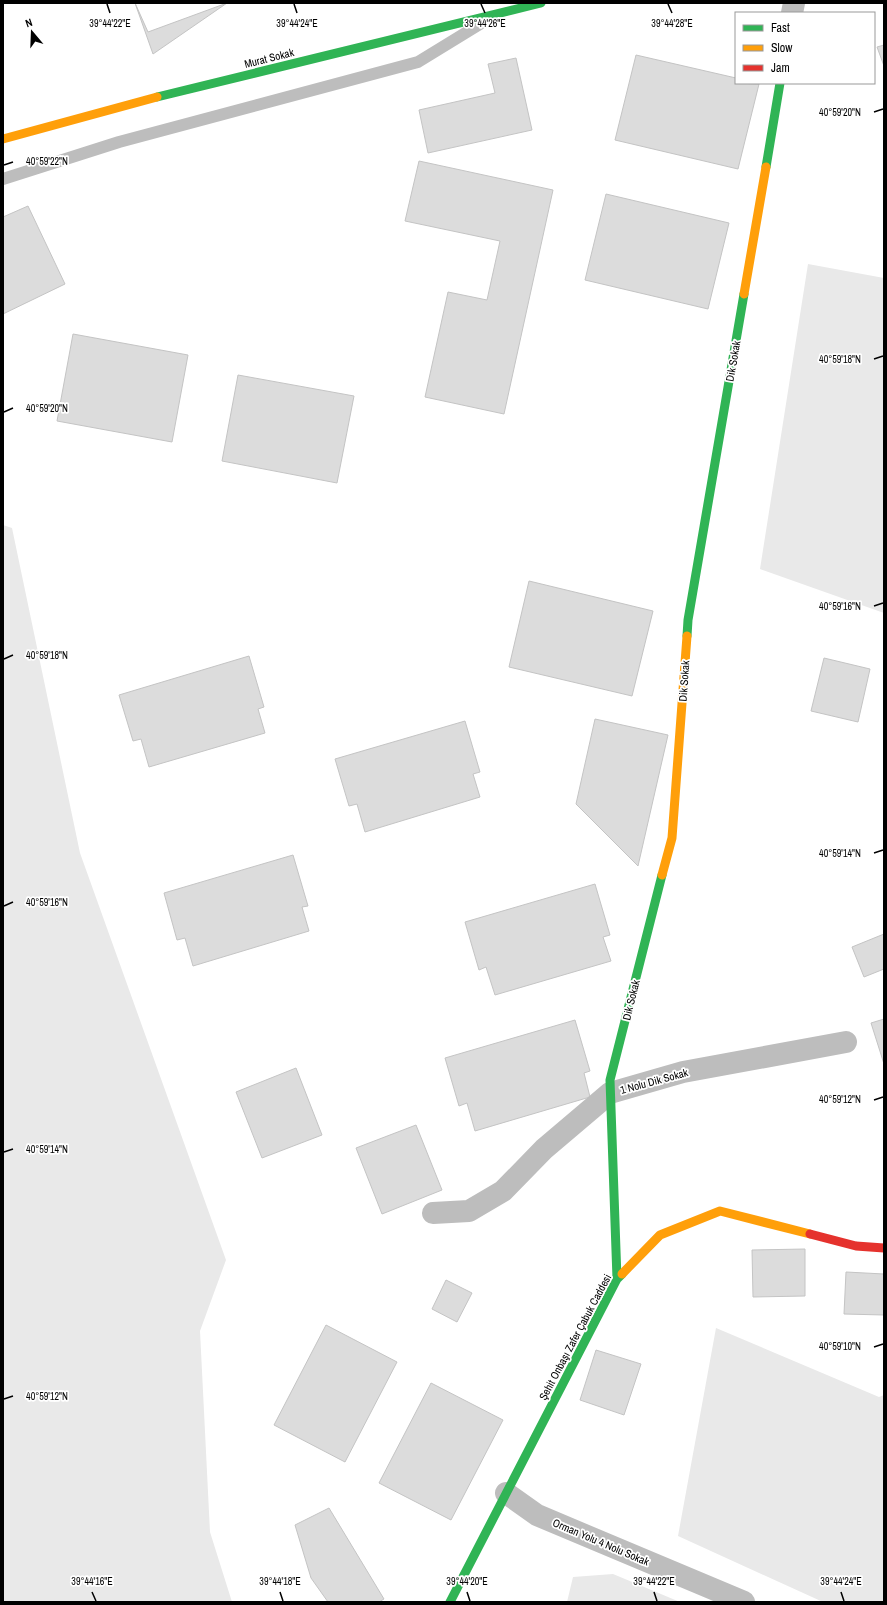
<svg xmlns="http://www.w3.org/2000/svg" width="887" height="1605" font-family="'Archivo Narrow',sans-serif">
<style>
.green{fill:#e9e9e9}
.building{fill:#dcdcdc;stroke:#c4c4c4}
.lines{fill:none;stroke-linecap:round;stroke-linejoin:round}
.lane{stroke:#bdbdbd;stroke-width:12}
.street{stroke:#bdbdbd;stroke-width:22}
.fast{stroke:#30b455;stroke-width:9}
.slow{stroke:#ff9f0a;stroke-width:9}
.jam{stroke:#e5322d;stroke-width:9}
.ticks{fill:none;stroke:#000;stroke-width:1.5}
.labels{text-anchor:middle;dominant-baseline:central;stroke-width:3.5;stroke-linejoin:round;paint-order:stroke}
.street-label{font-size:11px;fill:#000;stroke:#fff}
.ticks-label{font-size:10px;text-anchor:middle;fill:#000;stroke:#fff;stroke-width:3.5;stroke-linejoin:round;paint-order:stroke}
</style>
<rect width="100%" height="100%" fill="#fff"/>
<path class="green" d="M808,264L884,278V613L760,569Z
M3,525L12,528L80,853L226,1260L200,1331L210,1532L232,1602H3Z
M716,1328L879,1397L884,1395V1602H823L678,1536Z
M613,1574L680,1602H567L573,1577Z"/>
<path class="building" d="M135,3L148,32L227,3L153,54Z
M884,45V66L877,47Z
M636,55L736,78V83L759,84L738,169L615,140Z
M516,58L532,130L428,153L419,110L495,93L488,64Z
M419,161L553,190L504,414L425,397L448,292L487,300L500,241L405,221Z
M606,194L729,223L708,309L585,280Z
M28,206L65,284L3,314V217Z
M73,334L188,355L172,442L57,421Z
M238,375L354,396L337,483L222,461Z
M529,581L653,611L632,696L509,667Z
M249,656L264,707L258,709L265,733L149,767L141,739L133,741L119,695Z
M824,658L870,669L858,722L811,711Z
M595,719L668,735L638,866L576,804Z
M465,721L480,772L473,774L480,797L365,832L357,804L349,806L335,759Z
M293,855L308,906L302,907L309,931L193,966L185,938L177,940L164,893Z
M595,884L610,935L603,937L611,961L495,995L486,967L479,970L465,922Z
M884,934V969L864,977L852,947Z
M884,1019V1064L871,1023Z
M575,1020L590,1071L584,1073L590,1097L475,1131L467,1103L459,1106L445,1058Z
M296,1068L322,1135L262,1158L236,1092Z
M416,1125L442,1190L382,1214L356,1148Z
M805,1249V1296L753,1297L752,1250Z
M846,1272L884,1274V1315L844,1314Z
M446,1280L472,1293L457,1322L432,1309Z
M326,1325L397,1362L345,1462L274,1425Z
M596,1350L641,1364L624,1415L580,1400Z
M431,1383L503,1420L451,1520L379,1483Z
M329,1508L384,1599L379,1602H328L311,1578L295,1525Z"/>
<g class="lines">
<path class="lane" d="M3,179L119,142L418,62L480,24"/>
<path class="street" d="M792,13L794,3
M433,1213L469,1211L503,1191L544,1149L610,1093L683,1072L846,1042
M506,1493L537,1515L744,1602"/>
<path class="fast" d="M157,97L541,3
M766,167L780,83
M687,636L688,620L744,294
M617,1279L610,1080L662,875
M450,1602L617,1279L622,1274"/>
<path class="slow" d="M3,139L157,97
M744,294L766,167
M662,875L672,838L687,636
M622,1274L660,1235L720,1211L810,1234"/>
<path class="jam" d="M810,1234L856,1246L884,1248"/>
</g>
<path class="ticks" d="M107,4L110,13M294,4L297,13M481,4L485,13M668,4L672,13M874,112L883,109M4,165L13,162M874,359L883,356M4,412L13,408M874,606L883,603M4,659L13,655M874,853L883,850M4,906L13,902M874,1100L883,1097M4,1152L13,1149M874,1347L883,1344M4,1399L13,1396M92,1592L96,1601M280,1592L283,1601M467,1592L470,1601M654,1592L657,1601M841,1592L844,1601"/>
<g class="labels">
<g class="street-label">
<text transform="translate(269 58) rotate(-14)">Murat Sokak</text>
<text transform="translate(733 361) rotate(-80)">Dik Sokak</text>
<text transform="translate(684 681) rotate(-86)">Dik Sokak</text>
<text transform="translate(631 1000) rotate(-76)">Dik Sokak</text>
<text transform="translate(654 1081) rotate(-15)">1 Nolu Dik Sokak</text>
<text transform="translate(575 1337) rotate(-62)">Şehit Onbaşı Zafer Çabuk Caddesi</text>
<text transform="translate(601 1542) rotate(23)">Orman Yolu 4 Nolu Sokak</text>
</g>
</g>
<g class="ticks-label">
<text x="110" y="27">39°44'22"E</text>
<text x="297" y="27">39°44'24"E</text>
<text x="485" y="27">39°44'26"E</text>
<text x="672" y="27">39°44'28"E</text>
<text x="840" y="116">40°59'20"N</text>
<text x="47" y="165">40°59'22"N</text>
<text x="840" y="363">40°59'18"N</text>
<text x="47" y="412">40°59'20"N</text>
<text x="840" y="610">40°59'16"N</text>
<text x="47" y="659">40°59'18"N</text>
<text x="840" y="857">40°59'14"N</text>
<text x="47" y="906">40°59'16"N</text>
<text x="840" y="1103">40°59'12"N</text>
<text x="47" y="1153">40°59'14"N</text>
<text x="840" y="1350">40°59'10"N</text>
<text x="47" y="1400">40°59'12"N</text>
<text x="92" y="1585">39°44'16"E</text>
<text x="280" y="1585">39°44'18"E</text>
<text x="467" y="1585">39°44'20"E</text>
<text x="654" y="1585">39°44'22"E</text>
<text x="841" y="1585">39°44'24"E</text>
</g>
<rect width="887" height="1605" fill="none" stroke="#000000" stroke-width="8"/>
<rect x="735" y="12" width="140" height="72" fill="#ffffff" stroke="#999999"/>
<rect x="743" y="25" width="20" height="6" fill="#30b455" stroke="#999999"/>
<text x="771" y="32" font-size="12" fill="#000000">Fast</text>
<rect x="743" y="45" width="20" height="6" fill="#ff9f0a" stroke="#999999"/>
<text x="771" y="52" font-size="12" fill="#000000">Slow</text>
<rect x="743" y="65" width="20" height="6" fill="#e5322d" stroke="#999999"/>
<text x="771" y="72" font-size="12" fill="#000000">Jam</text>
<g transform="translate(32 32) rotate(341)" stroke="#ffffff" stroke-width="3" paint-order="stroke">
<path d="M0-3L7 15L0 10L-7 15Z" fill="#000000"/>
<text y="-6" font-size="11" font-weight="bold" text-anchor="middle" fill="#000000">N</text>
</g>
</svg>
